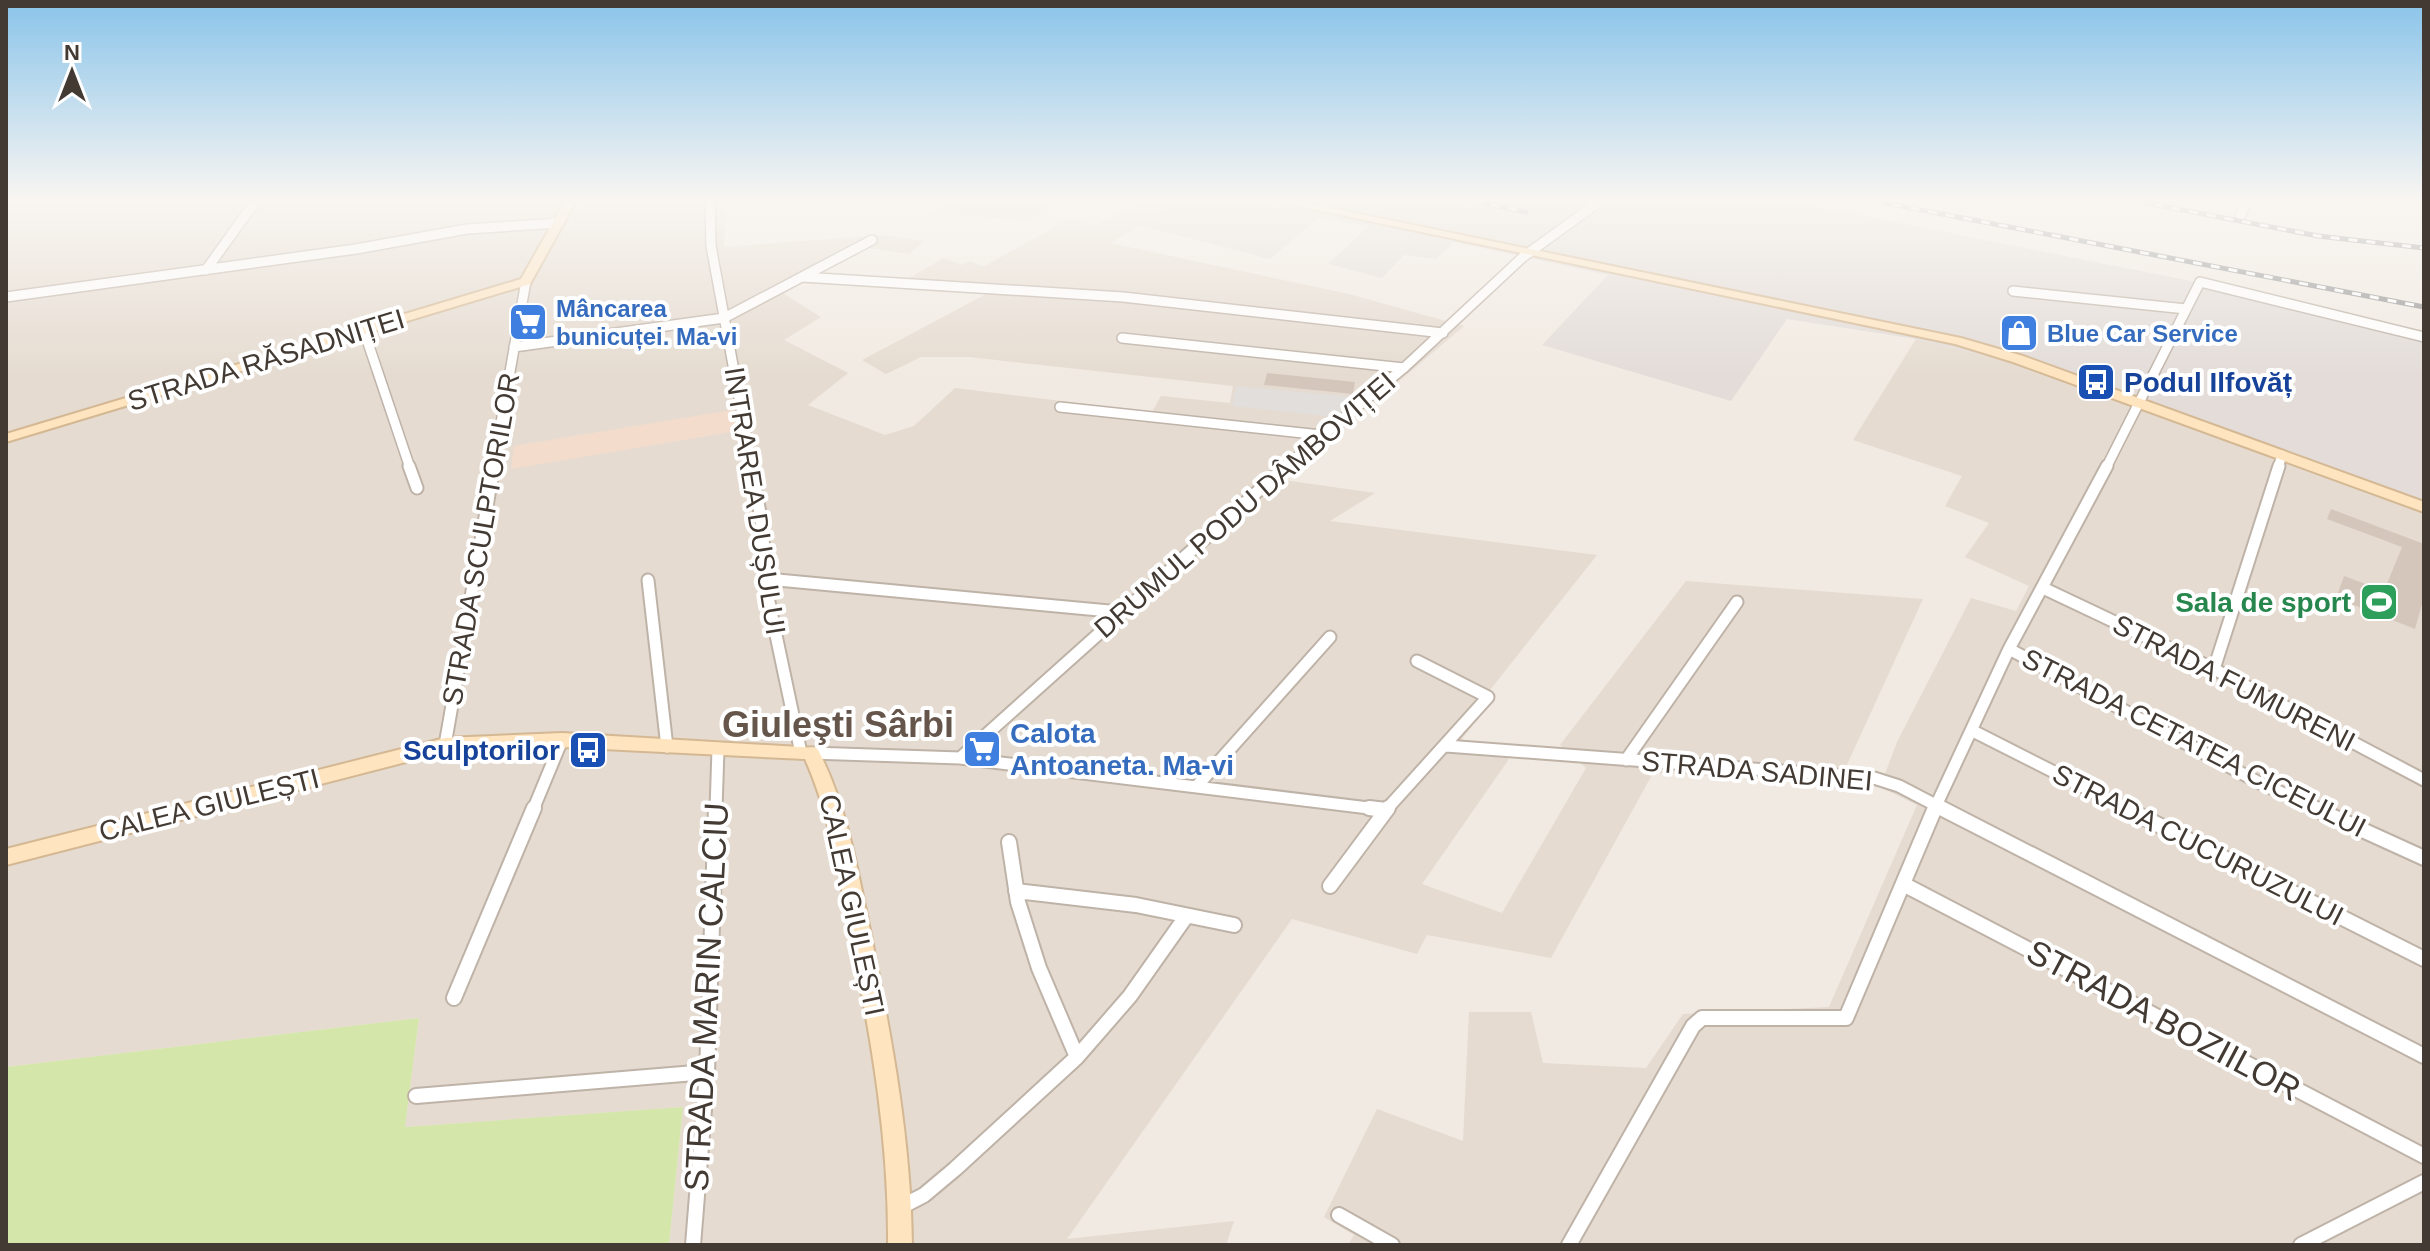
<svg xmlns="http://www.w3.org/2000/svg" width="2430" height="1251" font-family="Helvetica,sans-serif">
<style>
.residential{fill:#e5dbd0}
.commercial{fill:#f4dccc}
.industrial{fill:#e3dcd8}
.green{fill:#d5e6ab}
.parking{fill:#e1dedb}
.building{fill:#d5c6bb}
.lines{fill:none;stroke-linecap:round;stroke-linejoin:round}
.street-far2-casing{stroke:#bfb3a8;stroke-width:12}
.street-far1-casing{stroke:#bfb3a8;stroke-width:15}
.street-casing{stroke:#bfb3a8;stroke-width:18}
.secondary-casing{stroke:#d4b894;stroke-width:4}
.street-far2{stroke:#fff;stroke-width:9}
.street-far1{stroke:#fff;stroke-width:11}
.street{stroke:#fff;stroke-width:14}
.secondary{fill:#fee4bf;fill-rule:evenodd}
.rail-casing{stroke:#939393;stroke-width:5}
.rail{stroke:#fff;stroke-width:3;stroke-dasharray:9;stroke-linecap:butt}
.labels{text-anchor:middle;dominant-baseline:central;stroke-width:8;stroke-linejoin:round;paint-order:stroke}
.far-shop-label{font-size:24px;font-weight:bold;fill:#366cbe;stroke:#fff;text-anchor:start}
.street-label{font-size:28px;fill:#423a33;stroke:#fff}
.transit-label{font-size:28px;font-weight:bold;fill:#164399;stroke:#fff;text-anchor:start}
.leisure-label{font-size:28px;font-weight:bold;fill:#27864d;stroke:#fff;text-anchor:end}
.shop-label{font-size:28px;font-weight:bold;fill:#366cbe;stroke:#fff;text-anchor:start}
.near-street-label{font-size:34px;fill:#423a33;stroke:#fff}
.district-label{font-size:36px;font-weight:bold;fill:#65554a;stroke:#fff}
</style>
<rect width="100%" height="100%" fill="#f1eae2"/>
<path class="residential" d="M6,201H726L724,247L882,235L924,241L909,254L869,248L781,292L821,317L784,340L848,373L808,405L885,435L914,426L955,388L1152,412L1161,396L1230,403L1233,386L969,357H921L886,374L862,360L988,293L895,286L944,258L962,265L970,261L983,267L1069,219L1095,226L1144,201H1181L1110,243L1349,294L1464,326L1283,480L1375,493L1330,521L1597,555L1490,690L1496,695L1462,739L1509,759L1422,884L1502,913L1586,768L1560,745L1686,581L1923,599L1839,782L1653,773L1551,958L1427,935L1417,954L1292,919L1067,1239L1234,1221L1226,1245H669L683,1107L405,1127L419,1018L6,1067Z
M1916,339L1999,359L2133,404L2424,511V1245H1348L1354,1235L1324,1217L1377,1109L1463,1141L1469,1012H1531L1543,1063L1646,1068L1683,1014L1829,1007L1917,805L1880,787L1897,742L1971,598L2016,611L2029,586L1965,557L1989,523L1945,506L1962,476L1853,440Z"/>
<path class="commercial" d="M732,410L736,431L511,469L514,446Z"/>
<path class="industrial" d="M954,201H1065L1030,220L930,214Z
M1181,201H1789L2342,311L2424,332V511L2133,404L1999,359L1916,339L1787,319L1731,401L1542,345L1608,275L1454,242L1436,259L1404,255L1382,278L1328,264L1369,226L1320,217L1270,259L1139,225Z"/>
<path class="green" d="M419,1018L405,1127L683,1107L669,1245H6V1067Z"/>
<path class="parking" d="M1236,386L1355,397L1335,417L1232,406Z"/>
<path class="building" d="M1267,373L1355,382L1353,394L1264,385Z
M2331,509L2424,544V597L2415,629L2336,598L2344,576L2384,591L2402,547L2327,519Z"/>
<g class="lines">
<g class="street-far2-casing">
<path id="street-far2" d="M710,201L711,246L752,468
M2240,217L2247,201
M206,270L252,206
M802,277L1123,297L1443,333
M2013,291L2186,309
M6,297L356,249L467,229L559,223
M364,331L410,468
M1122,338L1404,368
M514,347L724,318L872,240
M1060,407L1321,435
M493,468L526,281
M1284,468L1406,366L1523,257L1600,201
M2106,468L2200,282L2424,337
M2278,468L2282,455"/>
</g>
<g class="street-far1-casing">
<path id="street-far1" d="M409,466L417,488
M751,466L761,518L769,602L801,753
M767,579L1120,612
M648,580L667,747
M2043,588L2214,669L2424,780
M2009,649L2258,782L2319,810
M2214,669L2279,466
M1973,731L2129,810
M445,745L494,466
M1446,746L1874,778L1899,786L1945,810
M811,753L960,758L1385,810
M960,758L1286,466
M1626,760L1737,602
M1197,786L1330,637
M533,810L562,740
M716,810L718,749
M1386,810L1488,697L1417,661
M1934,810L2009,649L2107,466"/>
</g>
<g class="street-casing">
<path id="street" d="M1369,808L1386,810
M1941,808L2424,1056
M2125,808L2424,959
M2314,808L2424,858
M1009,842L1018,902L1039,968L1077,1057
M1903,884L2424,1156
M1330,886L1388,808
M1016,891L1136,905L1234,925
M454,998L534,808
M416,1096L707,1072
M901,1207L924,1195L955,1169L1077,1057L1130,996L1185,918
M1339,1215L1392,1245
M693,1245L707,1072L716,808
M1569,1245L1693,1026L1702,1018H1846L1935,808
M2301,1245L2424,1182"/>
</g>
<g class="secondary-casing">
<path id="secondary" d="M565,201H576L530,284L6,442V434L521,279Z
M1274,201H1297L1961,338L2023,356L2424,502V512L2013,362L1955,344Z
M562,733L817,748C847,805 857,868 870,930C891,1035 911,1138 912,1245H888C889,1142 872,1043 852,942C840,880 831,817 805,759L562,747L445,752L6,865V849L445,738Z"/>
</g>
<use href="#street-far2" class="street-far2"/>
<use href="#street-far1" class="street-far1"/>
<use href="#street" class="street"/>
<use href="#secondary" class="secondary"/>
<g class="rail-casing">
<path id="rail" d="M1473,201L1526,212
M1875,201L2424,307
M2136,201L2318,236L2424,248"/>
</g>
<use href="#rail" class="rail"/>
</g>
<linearGradient id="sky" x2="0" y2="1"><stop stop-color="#8ac4ea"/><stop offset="0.53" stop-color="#f9f6f2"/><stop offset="1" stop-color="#f9f6f2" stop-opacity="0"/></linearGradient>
<rect width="2430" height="377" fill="url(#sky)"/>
<defs>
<g id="supermarket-square" transform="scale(2)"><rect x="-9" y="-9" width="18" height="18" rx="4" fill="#3f7fe0" stroke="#fff"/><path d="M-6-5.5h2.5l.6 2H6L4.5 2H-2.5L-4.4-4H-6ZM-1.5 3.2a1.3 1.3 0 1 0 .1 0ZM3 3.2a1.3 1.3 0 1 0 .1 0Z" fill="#fff"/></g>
<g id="shop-square" transform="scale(2)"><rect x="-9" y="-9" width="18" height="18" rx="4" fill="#3f7fe0" stroke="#fff"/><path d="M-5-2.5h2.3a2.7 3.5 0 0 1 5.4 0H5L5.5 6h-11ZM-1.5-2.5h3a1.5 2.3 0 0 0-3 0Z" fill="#fff"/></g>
<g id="bus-square" transform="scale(2)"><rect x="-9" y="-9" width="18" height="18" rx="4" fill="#1a4fb4" stroke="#fff"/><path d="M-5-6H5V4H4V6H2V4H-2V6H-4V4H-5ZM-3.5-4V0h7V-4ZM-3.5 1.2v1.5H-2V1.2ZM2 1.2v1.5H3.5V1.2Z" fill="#fff"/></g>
<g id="stadium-square" transform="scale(2)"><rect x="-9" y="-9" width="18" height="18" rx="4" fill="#2e9e5b" stroke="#fff"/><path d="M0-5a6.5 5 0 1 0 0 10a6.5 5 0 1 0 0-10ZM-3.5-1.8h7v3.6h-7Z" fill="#fff"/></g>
</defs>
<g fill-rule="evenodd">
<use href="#supermarket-square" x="528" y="322"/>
<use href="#shop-square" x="2019" y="333"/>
<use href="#bus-square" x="2096" y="382"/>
<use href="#stadium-square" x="2379" y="602"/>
<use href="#supermarket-square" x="982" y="749"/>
<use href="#bus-square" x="588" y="750"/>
</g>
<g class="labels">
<g class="far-shop-label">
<text x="556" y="308">Mâncarea<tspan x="556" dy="28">bunicuței. Ma-vi</tspan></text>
<text x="2047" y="333">Blue Car Service</text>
</g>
<g class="street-label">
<text transform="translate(266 360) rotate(-17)">STRADA RĂSADNIȚEI</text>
<text transform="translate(755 501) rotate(81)">INTRAREA DUȘULUI</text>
<text transform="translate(1245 505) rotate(-41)">DRUMUL PODU DÂMBOVIȚEI</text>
<text transform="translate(481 539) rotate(-80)">STRADA SCULPTORILOR</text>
<text transform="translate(2234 683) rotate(27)">STRADA FUMURENI</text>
<text transform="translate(2194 743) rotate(27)">STRADA CETATEA CICEULUI</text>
<text transform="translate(1757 771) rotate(5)">STRADA SADINEI</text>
<text transform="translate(209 805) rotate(-14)">CALEA GIULEȘTI</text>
<text transform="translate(2198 845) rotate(27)">STRADA CUCURUZULUI</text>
<text transform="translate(852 905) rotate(78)">CALEA GIULEȘTI</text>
</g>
<g class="transit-label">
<text x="2124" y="382">Podul Ilfovăț</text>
<text x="560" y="750" text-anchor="end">Sculptorilor</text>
</g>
<g class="leisure-label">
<text x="2351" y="602">Sala de sport</text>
</g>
<g class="shop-label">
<text x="1010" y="733">Calota<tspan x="1010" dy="32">Antoaneta. Ma-vi</tspan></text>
</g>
<g class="near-street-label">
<text transform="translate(706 997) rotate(-87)">STRADA MARIN CALCIU</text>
<text transform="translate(2164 1020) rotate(28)">STRADA BOZIILOR</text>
</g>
<g class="district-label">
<text x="838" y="724">Giuleşti Sârbi</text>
</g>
</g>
<rect width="2430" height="1251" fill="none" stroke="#423a33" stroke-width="16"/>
<g transform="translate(72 72)" stroke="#ffffff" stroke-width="6" paint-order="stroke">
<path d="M0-6L14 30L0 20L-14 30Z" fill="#423a33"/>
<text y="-12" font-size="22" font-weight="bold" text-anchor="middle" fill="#423a33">N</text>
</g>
</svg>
